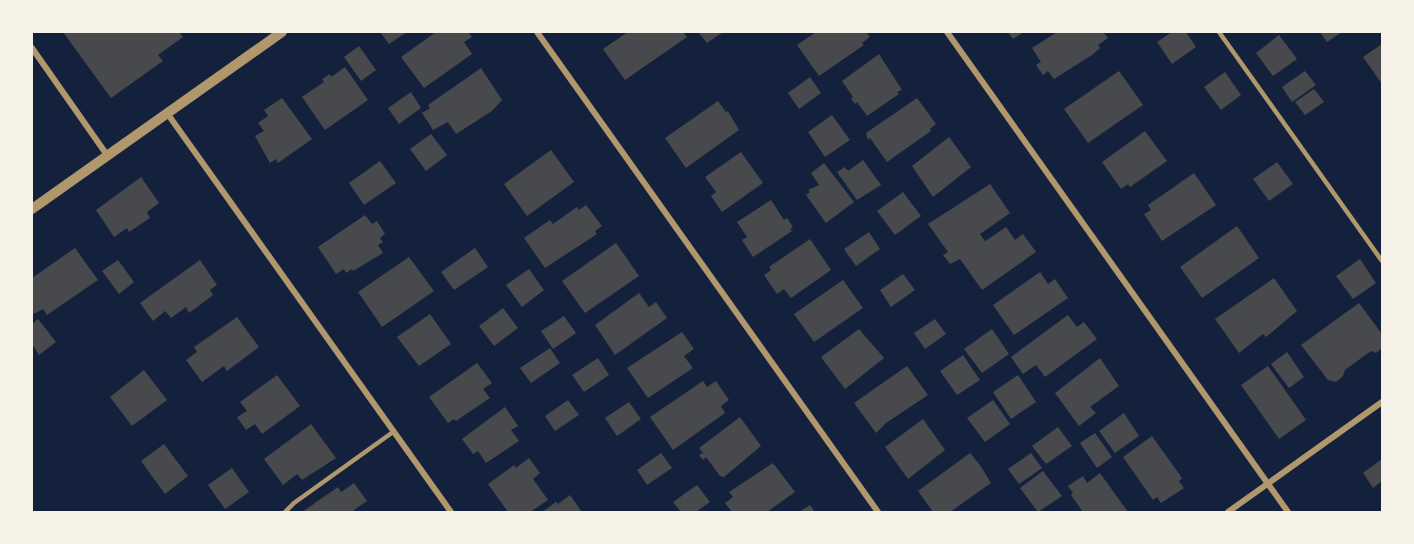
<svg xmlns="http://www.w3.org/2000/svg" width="1414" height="544" font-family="'Archivo Narrow',sans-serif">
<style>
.building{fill:#48494c}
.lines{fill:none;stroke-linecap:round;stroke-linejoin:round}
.service{stroke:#b1986c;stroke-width:4.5}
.minor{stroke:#b1986c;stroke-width:6}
.tertiary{stroke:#b1986c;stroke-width:10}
</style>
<rect width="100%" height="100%" fill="#14213d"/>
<path class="building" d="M63,32H179L183,37L158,55L163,61L111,98Z
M380,32H407L389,44Z
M436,32H468L472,37L464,42L472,54L424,88L401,57Z
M628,32H683L687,37L625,80L603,49Z
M698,32H723L707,43Z
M816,32H866L870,37L862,43L864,45L819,76L797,45Z
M1008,32H1024L1013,39Z
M1057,32H1103L1108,38L1098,45L1100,48L1092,55L1054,79L1048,71L1043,75L1036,65L1041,62L1032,48Z
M1172,32H1186L1196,47L1172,64L1157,42Z
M1320,32H1342L1327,42Z
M1279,35L1297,59L1273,76L1256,53Z
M1382,44V84L1363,57Z
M359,46L376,70L361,81L344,57Z
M879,54L902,90L897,92L899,94L867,116L857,102L855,104L851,99L853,97L842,81Z
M345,67L368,100L325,130L302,97L324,82L322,79L330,74L331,77Z
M481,68L502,100L492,111L456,134L448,122L433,130L422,113L430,108L428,105Z
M1119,71L1143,105L1088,143L1064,109Z
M1305,71L1316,85L1292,102L1282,87Z
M1225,72L1241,95L1221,110L1204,87Z
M810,77L821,93L799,109L788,93Z
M1314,89L1324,102L1305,115L1295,102Z
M411,92L421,108L399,124L388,108Z
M282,98L312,139L278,163L276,159L270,163L255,136L264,131L258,123L268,116L264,110Z
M917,98L936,124L930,129L931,131L887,162L870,138L868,140L866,133Z
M718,101L726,112L728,111L739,130L686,168L665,138Z
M832,115L850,140L825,157L808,132Z
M1145,131L1167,161L1130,187L1128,184L1121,189L1102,162Z
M431,134L447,155L426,171L410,149Z
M949,137L971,167L933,197L912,166Z
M551,150L574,182L527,216L504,184Z
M741,152L763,183L722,212L711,196L716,192L705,177Z
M863,160L881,185L857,200L837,172L845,167L848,171Z
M380,161L396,183L364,205L349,183Z
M1277,162L1293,184L1269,201L1253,179Z
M824,163L854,202L826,223L806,195L810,192L808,190L819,185L811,173Z
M1194,173L1216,205L1162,241L1144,214L1151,210L1148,205Z
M141,177L159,203L147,212L150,218L129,232L127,228L114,237L96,210Z
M990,184L1010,213L980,234L985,241L975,248L1006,227L1015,240L1023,234L1036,252L982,290L960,259L950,264L943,255L948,252L928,224Z
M903,192L921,216L895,235L877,211Z
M771,200L784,220L787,218L793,227L790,229L792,231L753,257L742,240L747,237L737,222Z
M586,205L602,226L595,231L597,234L545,268L524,238L550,220L553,224L577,207L579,210Z
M365,215L372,224L377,221L385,234L380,238L383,242L378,245L383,253L353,271L352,269L346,273L344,269L336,274L318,247Z
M1237,226L1259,258L1202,298L1180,267Z
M869,232L880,249L856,266L844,249Z
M810,239L831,270L791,298L784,289L777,294L764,275L771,270L769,267Z
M616,243L639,276L585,313L562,281Z
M75,248L98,280L47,315L43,309L34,314L32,311V278Z
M475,248L488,267L454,290L441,272Z
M409,257L434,291L382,327L358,292Z
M1360,259L1376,283L1353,299L1336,276Z
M118,260L134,282L119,294L102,271Z
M200,260L217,285L210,290L213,295L189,313L186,307L171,318L165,311L153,321L140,303Z
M529,269L544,290L522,307L506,285Z
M1040,272L1048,284L1055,279L1068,298L1014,335L993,305Z
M903,274L915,290L891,307L880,290Z
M1274,278L1297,311L1266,337L1263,334L1239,353L1215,319Z
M843,280L863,308L814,342L794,314Z
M639,293L649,307L656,302L667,318L615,355L595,325Z
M1359,303L1382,334V348L1376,353L1371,351L1345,370L1343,376L1336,382L1328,380L1301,345Z
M503,308L518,328L494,346L479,326Z
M430,314L451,344L419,366L397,337Z
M1068,315L1077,327L1084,322L1097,339L1045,377L1036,365L1023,374L1011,357Z
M564,316L576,333L553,349L541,331Z
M237,317L259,347L227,371L224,366L202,382L186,360L197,352L194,347Z
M38,319L56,342L39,355L32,344V324Z
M935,319L946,334L925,349L914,333Z
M859,329L884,358L845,389L821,357Z
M992,329L1009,354L982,373L964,349Z
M682,332L694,349L684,356L693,368L648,398L627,368Z
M550,348L560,363L531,383L520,368Z
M1287,352L1304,377L1289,388L1271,364Z
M963,355L980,380L957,395L940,371Z
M598,358L609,375L584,392L572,375Z
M1100,358L1119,386L1090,407L1096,413L1079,426L1055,393Z
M477,363L492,383L483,389L490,398L456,421L454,419L448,423L429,397Z
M907,366L928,395L886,423L876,433L854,403Z
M1268,366L1306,420L1279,439L1241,385Z
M144,370L167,400L132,426L110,397Z
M277,375L300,406L262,434L255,424L246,430L237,417L247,411L240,402Z
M1018,375L1036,402L1011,419L993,392Z
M703,381L707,387L716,381L729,400L721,406L725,413L673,450L650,417Z
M568,400L579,415L555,431L545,416Z
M993,400L1010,424L985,442L967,418Z
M629,402L641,419L617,436L605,418Z
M505,407L518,426L511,430L519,441L486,463L478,451L473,454L462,439Z
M1124,413L1139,436L1115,453L1099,431Z
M740,417L761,446L724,477L720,476L706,457L703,460L699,455L703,453L699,448Z
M923,419L945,450L908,479L885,447Z
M311,424L336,458L302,480L297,474L283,485L264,459Z
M1058,427L1072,446L1046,464L1032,446Z
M1095,433L1112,457L1097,468L1080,443Z
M1152,436L1182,478L1179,481L1184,488L1161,503L1157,497L1153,500L1123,457Z
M164,444L188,476L165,494L141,461Z
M661,453L672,468L647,485L637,470Z
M970,453L980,465L991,483L950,512H933L918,491Z
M1031,453L1042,468L1019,484L1008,469Z
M529,458L540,473L533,479L548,500L530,512H508L488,484L514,465L516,468Z
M1382,459V481L1373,488L1363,473Z
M773,463L795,492L767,512H732L725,503L733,497L729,492Z
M232,468L249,492L225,509L208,485Z
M1043,471L1062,496L1038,512L1020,488Z
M1100,473L1128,512H1083L1071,495L1073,493L1068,486L1083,476L1087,483Z
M354,483L367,501L354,510L355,512H302L338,487L341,492Z
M697,485L710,502L696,512H681L673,502Z
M570,495L582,512H542L556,502L558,504Z
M810,505L815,512H799Z"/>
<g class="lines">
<path class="service" d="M1219,32L1382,261
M285,512L294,503L393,432"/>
<path class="minor" d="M537,32L878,512
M947,32L1288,512
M32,48L107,155
M167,113L451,512
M1228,512L1382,402"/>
<path class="tertiary" d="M32,209L282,32"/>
</g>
<rect width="1414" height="544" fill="none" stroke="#f6f1e7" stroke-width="66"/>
</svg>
